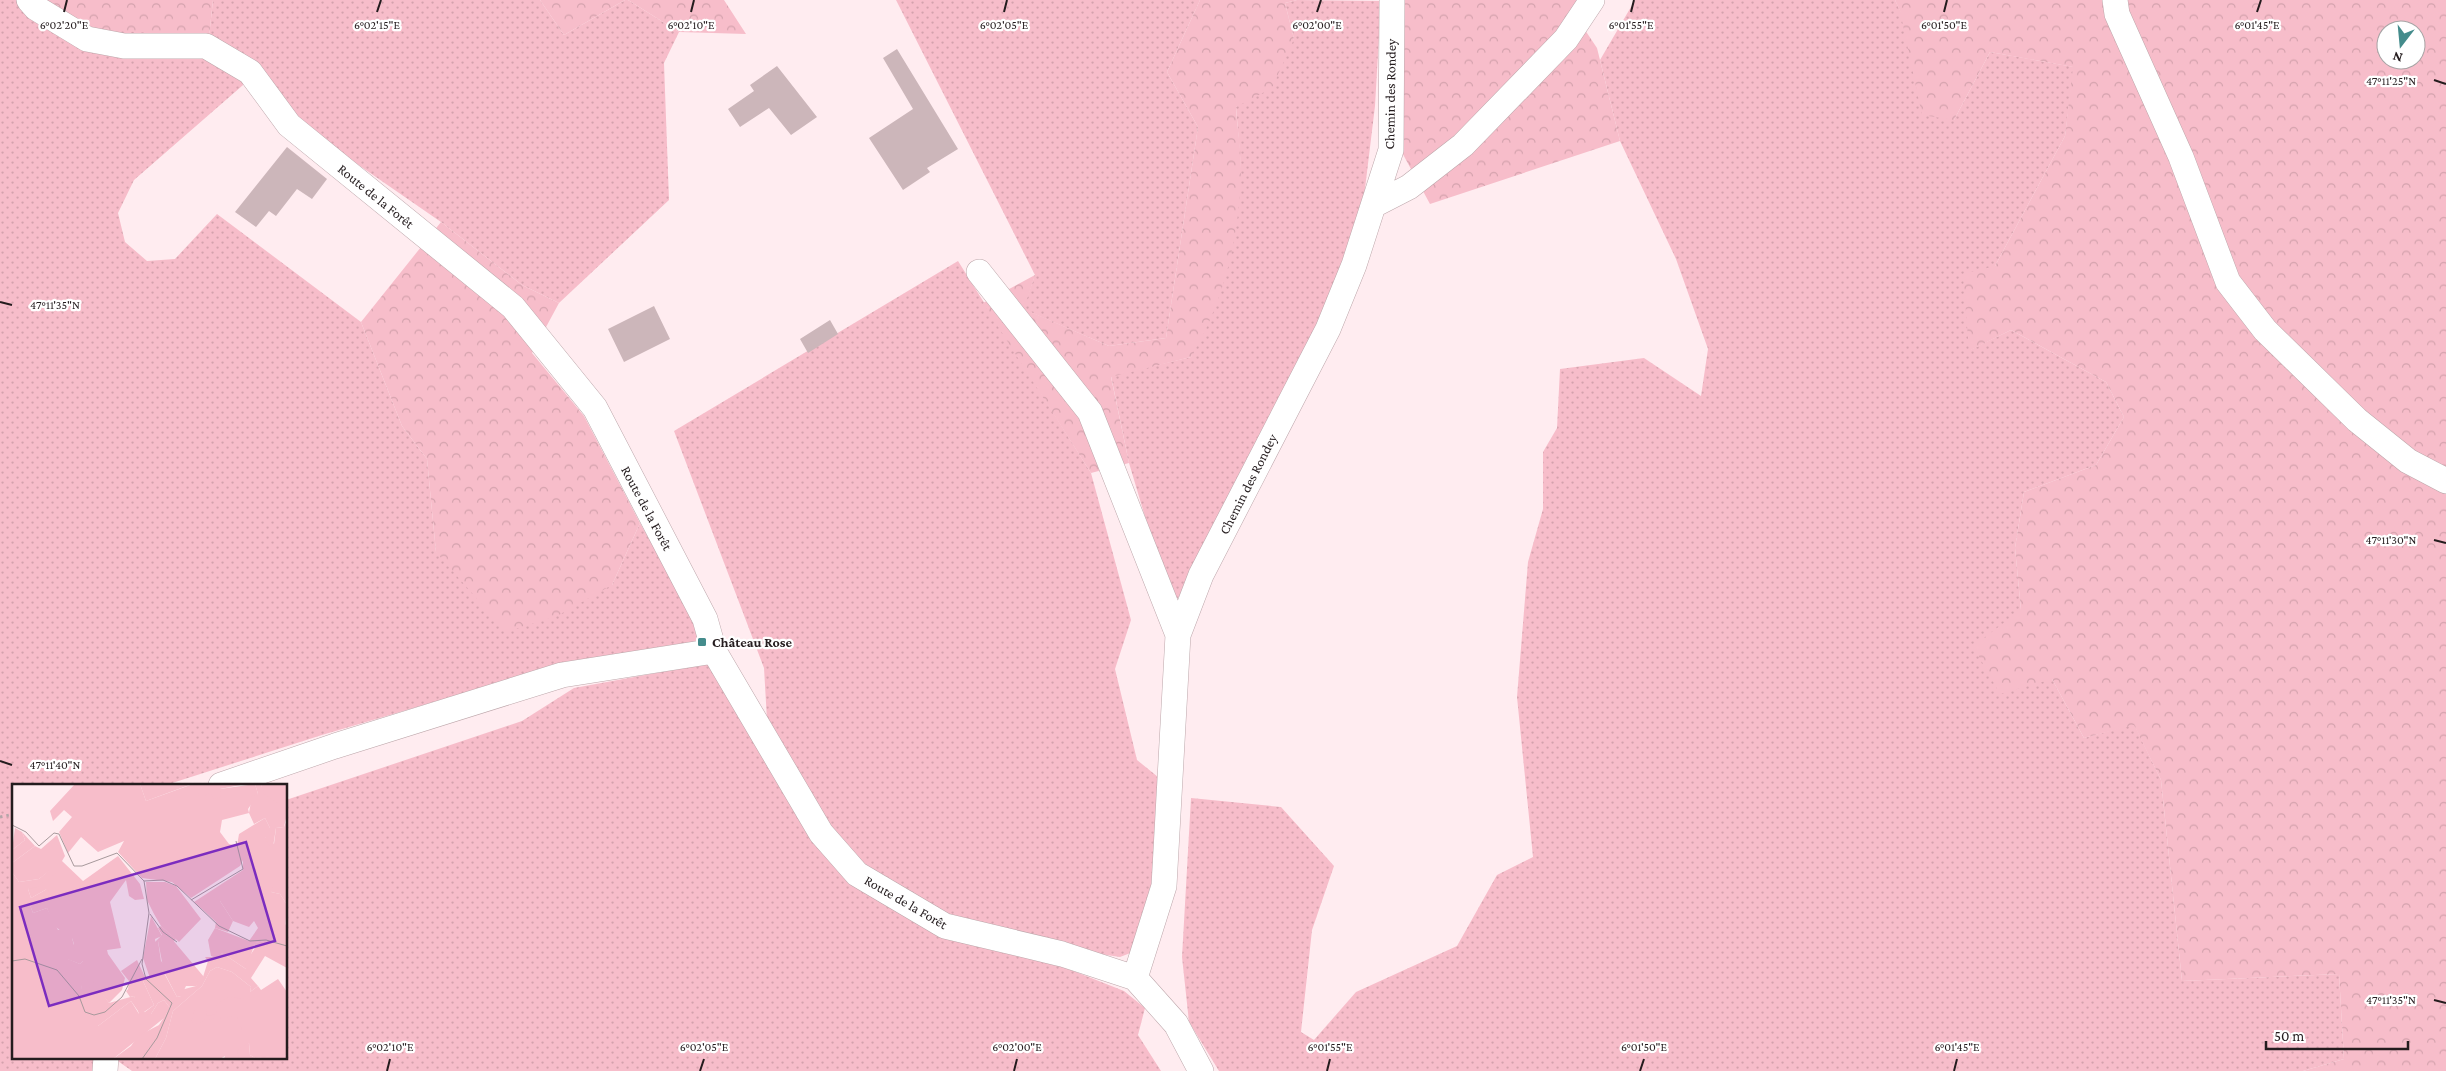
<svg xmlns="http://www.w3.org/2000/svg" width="2446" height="1071" font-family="'Crimson Pro',serif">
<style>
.grass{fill:url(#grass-dots)}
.forest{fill:url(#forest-crowns);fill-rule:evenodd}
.building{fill:#ccb6ba}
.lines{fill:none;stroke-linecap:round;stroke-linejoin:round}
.minor-casing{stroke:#bda7ab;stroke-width:26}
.path{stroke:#b4a5a8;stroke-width:3;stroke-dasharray:2.5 4;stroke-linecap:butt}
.minor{stroke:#fff;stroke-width:25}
.ticks{fill:none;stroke:#241c1e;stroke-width:2}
.poi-dot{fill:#448c8c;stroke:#fff;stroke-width:2}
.labels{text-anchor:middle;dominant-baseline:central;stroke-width:4.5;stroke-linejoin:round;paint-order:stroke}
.street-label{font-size:14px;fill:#241c1e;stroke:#fff}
.poi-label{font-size:14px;font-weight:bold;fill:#241c1e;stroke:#fff;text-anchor:start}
.inset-road{fill:none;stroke:#a7999c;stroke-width:1}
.view{fill:#7b2cbf;fill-opacity:0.15;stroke:#7b2cbf;stroke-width:2.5}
.inset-edge{fill:none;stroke:#241c1e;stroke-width:2.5}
.ticks-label{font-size:12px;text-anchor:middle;fill:#241c1e;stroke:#fff;stroke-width:4.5;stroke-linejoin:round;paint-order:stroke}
</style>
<defs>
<pattern id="grass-dots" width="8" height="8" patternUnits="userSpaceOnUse" patternTransform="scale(1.25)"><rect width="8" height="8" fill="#f7bdca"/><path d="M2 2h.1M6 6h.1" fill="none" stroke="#d4a2ad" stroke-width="1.8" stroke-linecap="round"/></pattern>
<pattern id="forest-crowns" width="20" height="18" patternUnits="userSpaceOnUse" patternTransform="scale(1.25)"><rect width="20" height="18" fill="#f7bdca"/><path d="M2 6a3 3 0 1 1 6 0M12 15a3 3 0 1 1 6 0" fill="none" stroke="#d4a2ad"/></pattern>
</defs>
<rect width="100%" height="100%" fill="#ffecf0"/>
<path class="grass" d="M0,0H40L158,32L209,37L213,0H540L564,35L625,0H628L679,32L664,63L669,200L559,303L522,285L441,222L292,119L257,73L134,180L118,213L125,242L147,261L175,259L217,214L361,322L402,426L427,459L436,552L612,585L640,523L697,624V639L689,649L559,665L322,735L166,785H14V1057H99L98,1071H0Z
M896,0H1200L1167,72L1198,127L1166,338L1109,346L1023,309L1035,275Z
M1297,0L1381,1L1375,106L1363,205L1343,276L1183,593L1171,604L1129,463L1111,376L1191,357L1241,167L1236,107L1294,39L1285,3Z
M1635,0H1895L1954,120L1990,52L2074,67L2065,136L1995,266L1970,350L2011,330L2106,382L2124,417L2096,465L2024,492L2015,548L2021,610L2052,679L2084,738L2134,724L2161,780L2182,981L2339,974L2344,1059L2303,1071H1219L1189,1022L1182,957L1191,798L1281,807L1334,866L1312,930L1301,1032L1314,1040L1356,992L1457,946L1497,875L1533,857L1517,697L1528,562L1543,509V452L1557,428L1560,369L1644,358L1701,396L1708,349L1676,259L1620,141L1600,60Z
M958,261L1091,473L1131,620L1115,669L1137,760L1158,777L1160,886L1133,952L1120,957L1100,954L963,920L928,907L867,869L833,835L767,720L764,668L674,431Z
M711,663L853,884L1124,991L1145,1008L1138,1035L1161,1071H132L112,1057H286V800L522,721L574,688Z"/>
<path class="forest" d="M40,0H213L209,37L93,29Z
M540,0H625L564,35Z
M628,0H724L746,34L679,32Z
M1200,0H1297L1285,3L1294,39L1272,88L1236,107C1237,127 1241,148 1241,168C1240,234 1225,300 1191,357L1111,377L1129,463L1091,473L983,303L1035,275L1024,309L1109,346L1166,338L1198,127L1167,72Z
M1380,0H1582L1573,12L1597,48L1620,141L1430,204L1399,147Z
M1895,0H2446V1071H2303L2344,1059L2339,974L2182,981L2161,780L2134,725L2084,738L2052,679L2000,694L1973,646L2021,610L2015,548L2024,492L2096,465L2124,417L2106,382L2011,330L1969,351L1963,274L1995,266L2065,136L2073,67L1990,52L1954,120L1922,115L1900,11ZM2386,30H2416V60H2386Z
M441,222L522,285L559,303L532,353L584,416L640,523L612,585L557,616L506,632L436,552L427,459L402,426L361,322Z"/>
<path class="building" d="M897,49L958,149L927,168L930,172L903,190L869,138L913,109L883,58Z
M777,66L817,117L791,135L769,108L740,127L728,109L754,91L750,85Z
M287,147L327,179L312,199L297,189L276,216L269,211L256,227L235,212Z
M654,306L670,339L624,362L608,329Z
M830,320L838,334L808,353L800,339Z"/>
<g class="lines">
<g class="minor-casing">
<path id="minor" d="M29,0L36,8L87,39L124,46H206L250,72L289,125L513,307L595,408L705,619L714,651L821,833L857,874L945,926L1062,954L1135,978L1176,1024L1201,1071
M2115,0L2117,14L2181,157L2228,282L2265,330L2357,420L2408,461L2446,481
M1374,205L1409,187L1463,145L1566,39L1592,0
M979,272L1090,412L1178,635
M221,785L335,746L562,675L714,651
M1135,978L1164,886L1178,635L1201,575L1328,329L1354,265L1391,150L1392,0
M105,1071L106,1057"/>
</g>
<path class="path" d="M0,817L14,814"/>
<use href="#minor" class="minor"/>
</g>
<path class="ticks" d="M64,12L67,0M377,12L381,0M691,12L694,0M1004,12L1007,0M1317,12L1321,0M1631,12L1634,0M1944,12L1947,0M2257,12L2261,0M2434,80L2446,84M0,302L12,305M2434,540L2446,543M0,761L12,765M2434,1000L2446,1003M387,1071L390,1059M700,1071L704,1059M1014,1071L1017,1059M1327,1071L1330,1059M1640,1071L1644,1059M1954,1071L1957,1059"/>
<rect class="poi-dot" x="697" y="637" width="10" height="10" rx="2.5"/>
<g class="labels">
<g class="street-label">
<text transform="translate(1390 94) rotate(-89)">Chemin des Rondey</text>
<text transform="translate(376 196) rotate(39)">Route de la Forêt</text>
<text transform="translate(1248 484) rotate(-63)">Chemin des Rondey</text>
<text transform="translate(647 508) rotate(62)">Route de la Forêt</text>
<text transform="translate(906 902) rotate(30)">Route de la Forêt</text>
</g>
<g class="poi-label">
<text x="712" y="642">Château Rose</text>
</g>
</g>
<g transform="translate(12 784)">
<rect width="275" height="275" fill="#ffecf0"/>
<path d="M63,0H128L134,17L181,0L208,5L243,0L246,10L236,25L237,29L210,36L208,48L217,60L225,62L227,50L253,34L258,44L253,53L262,60L264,44L272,43L275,36L274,94L259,108L268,110L275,121L273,146L262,160L253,157L243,159L234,185L210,169L205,174L199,172L196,156L203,144L237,157L246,144L242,137L237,143L221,137L208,117L190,125L182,118L231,86V76L228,82L179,114L160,98L130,94L106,68L112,57L86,68L69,53L56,69L47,48L60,33L52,26L41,37L38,27ZM249,0H275V30L251,10ZM3,44L10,48L13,56L0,66ZM45,51L53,72L50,77L71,97L106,72L128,100L132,115L123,116L117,112L114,96L98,118L109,164L95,166L96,170L113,194L110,206L97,219L87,206H69L71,177L68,180L55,175L62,160L60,154L42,142L35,124L21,129L18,121L35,105L19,114L16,105L41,84L27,95L7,98L0,88V79L23,62L29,65ZM134,98H153L164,102L189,135L167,158L149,142L142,130L135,116ZM139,132L150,152L143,155L146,180L144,191L138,194L131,174ZM151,154L160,155L192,193L184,202H174L169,212L165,213L152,188L146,157ZM205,183L220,188L239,203L238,208L246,202L249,206L266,195L275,208V271L243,274L238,271L237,259L227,275H212L213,272L208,275H143L154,254L161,227L190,202L198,187ZM126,197H131L142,221L132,228L139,230L146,219L152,216L158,224L152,234L101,275H86V242L119,217L127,230L122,212L118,213L114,207Z" fill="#f7bdca"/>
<path d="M128,0H234L208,5L209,13L202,15L199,9L188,13L180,0L134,17ZM243,0H249L252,10L267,20L275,30L272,43L264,44L261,63L256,60L253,53V44H258L253,34L242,40L237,29L240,12L246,10ZM10,48L23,62L0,79V66L13,56ZM275,82V121L268,110L259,108L262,100L273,94ZM40,84L45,89L25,103L16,105L19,114L35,105L38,109L18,121L21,129L35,124L46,146L51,144L63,149L60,154L63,165L56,175L68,180L71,177L74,184L69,205H77L82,197L97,219L122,212L129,228L128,230L119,217L86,242V275H0V88L7,98L27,95ZM199,112L208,117L221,137L216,148L203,144L204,138L190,125L191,119ZM275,138V184L253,172L239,194L246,202L238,208L239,203L220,188L205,183L198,187L190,202L161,227L154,254L143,275H101L119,262L126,252L147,241L158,224L152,216L146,219L139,230L129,231L142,221L131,197H126L121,205L116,206L117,197L109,187L125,176L133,193L144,191L142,159L150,151L146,144L149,142L164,155L160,159V155L146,157L149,177L153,181L152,189L165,213L169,212V206L184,202L187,194L191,193L196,177L193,173H205L210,169L234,185L233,179L243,164L242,159L253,157L262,159ZM216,213L235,215V248L230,246L225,232L192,236L187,240L179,238L183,225H194L195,232L204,230L205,220ZM237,259L238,271L243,274L273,270L275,274L227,275L225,266Z" fill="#f7bdca"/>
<path class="inset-road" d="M0,41L14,48L27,62L42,49L47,50L62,82H70L105,69L132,97L151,96L165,102L207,142L238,157L254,156L275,162M179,116L231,85L224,57M138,130L151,148L165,158M0,177L13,175L45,186L67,212L73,228L82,231L93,228L110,213L130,175M130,275L145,254L160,219L134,195L130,180L137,129L132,97"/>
<path class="view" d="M234,58L263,157L37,222L8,123Z"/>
<rect width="275" height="275" class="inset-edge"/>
</g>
<g class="ticks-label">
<text x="64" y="29">6°02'20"E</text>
<text x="377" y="29">6°02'15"E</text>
<text x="691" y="29">6°02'10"E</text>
<text x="1004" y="29">6°02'05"E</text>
<text x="1317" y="29">6°02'00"E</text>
<text x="1631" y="29">6°01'55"E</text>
<text x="1944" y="29">6°01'50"E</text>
<text x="2257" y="29">6°01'45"E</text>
<text x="2391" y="85">47°11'25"N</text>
<text x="55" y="309">47°11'35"N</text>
<text x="2391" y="544">47°11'30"N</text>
<text x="55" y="769">47°11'40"N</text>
<text x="2391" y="1004">47°11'35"N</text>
<text x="390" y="1051">6°02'10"E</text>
<text x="704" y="1051">6°02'05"E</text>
<text x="1017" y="1051">6°02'00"E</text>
<text x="1330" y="1051">6°01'55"E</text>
<text x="1644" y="1051">6°01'50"E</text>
<text x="1957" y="1051">6°01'45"E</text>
</g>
<g transform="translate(2401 45) rotate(196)"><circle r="24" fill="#ffffff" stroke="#a7a4a5"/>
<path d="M0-4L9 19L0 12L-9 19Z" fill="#448c8c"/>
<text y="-8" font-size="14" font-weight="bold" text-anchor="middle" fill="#241c1e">N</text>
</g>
<path d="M2266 1041v8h142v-8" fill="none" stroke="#241c1e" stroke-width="2.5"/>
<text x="2274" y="1041" font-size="15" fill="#241c1e" stroke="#ffffff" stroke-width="4" paint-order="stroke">50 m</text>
</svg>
